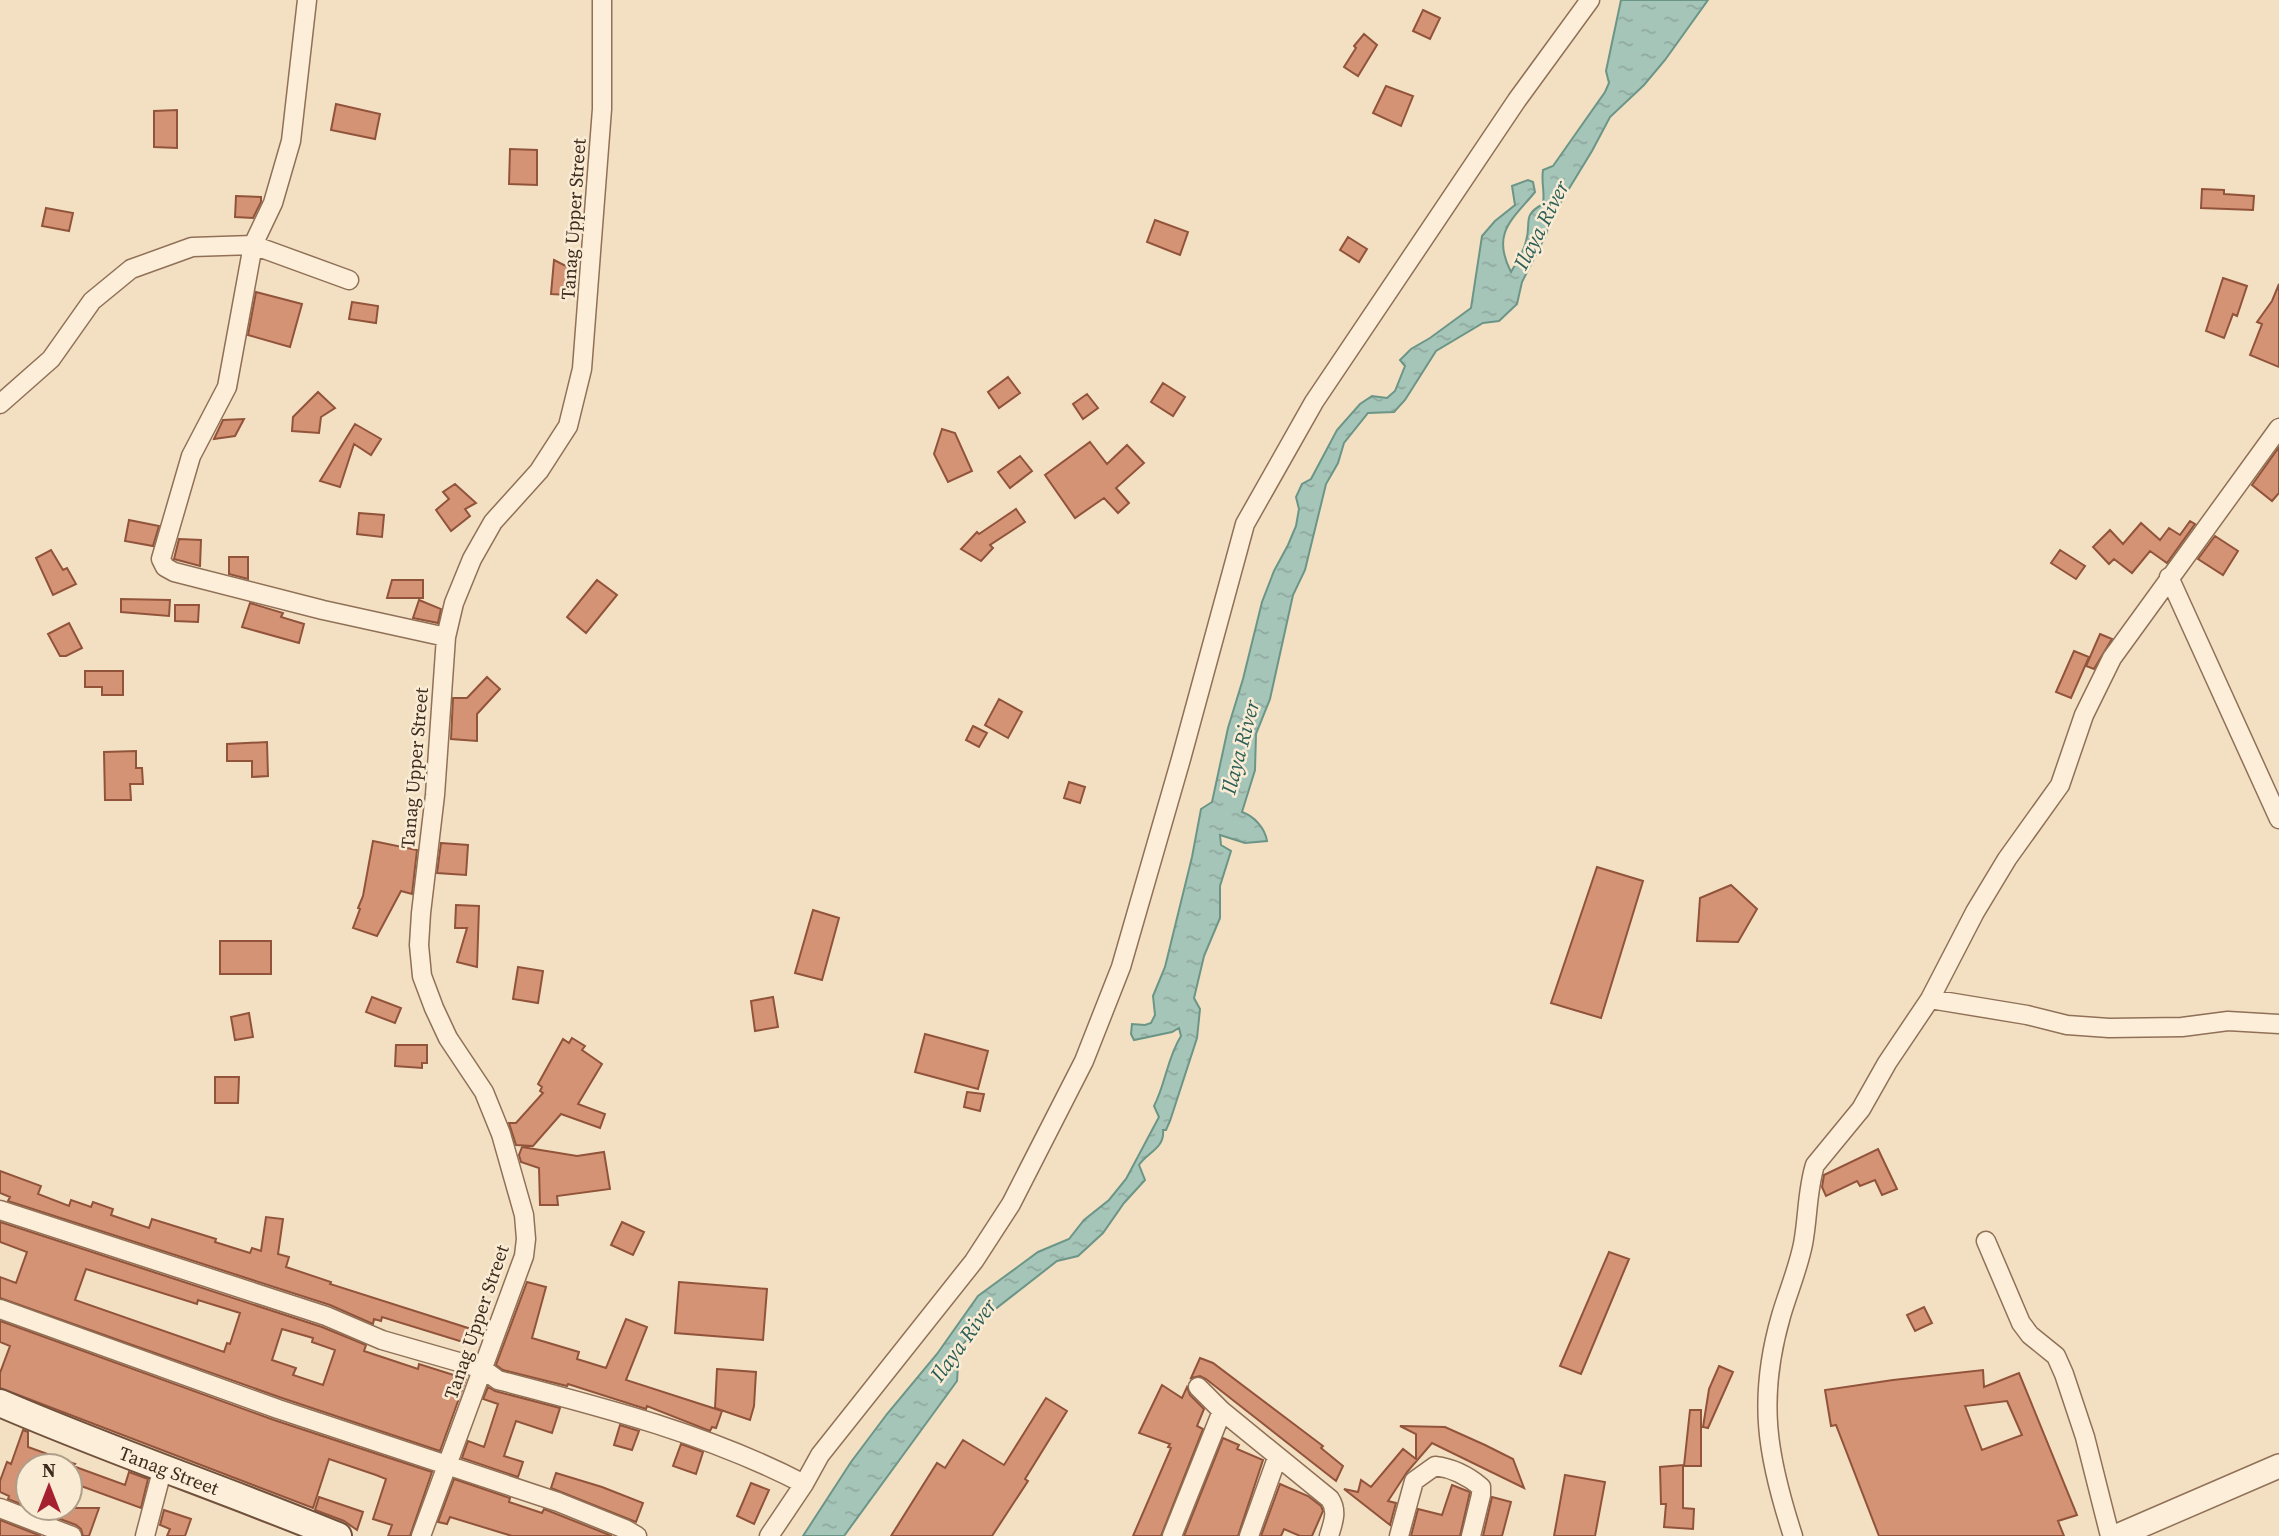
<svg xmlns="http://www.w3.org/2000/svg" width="2279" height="1536" font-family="'Source Serif 4',serif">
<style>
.water{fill:url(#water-ripples);stroke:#6b9586;stroke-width:2}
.building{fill:#d59375;stroke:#91543b;stroke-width:2;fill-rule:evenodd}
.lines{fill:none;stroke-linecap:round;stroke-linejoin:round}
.minor-casing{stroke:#907057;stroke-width:21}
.tertiary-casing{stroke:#907057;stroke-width:26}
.secondary-casing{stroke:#71513b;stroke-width:30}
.minor{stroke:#fceed8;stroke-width:18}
.tertiary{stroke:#fceed8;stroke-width:23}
.secondary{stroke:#fceed8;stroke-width:26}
.labels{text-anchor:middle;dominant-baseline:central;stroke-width:5;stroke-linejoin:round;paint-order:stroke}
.street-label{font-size:19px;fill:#3e2a1d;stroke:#f9ebd4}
.water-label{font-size:21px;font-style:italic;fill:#2b5f57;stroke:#f9ebd4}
</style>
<defs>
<pattern id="water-ripples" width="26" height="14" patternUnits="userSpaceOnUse" patternTransform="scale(1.75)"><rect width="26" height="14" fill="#a6c5b9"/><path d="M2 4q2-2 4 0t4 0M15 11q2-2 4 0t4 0" fill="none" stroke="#90a99f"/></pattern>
</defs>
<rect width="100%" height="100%" fill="#f3e0c3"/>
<path class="water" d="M1621,0H1708L1665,60L1644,85L1610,117L1592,151L1548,223L1547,233L1522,282L1517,304L1499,321L1483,323L1436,351L1405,400L1394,412L1368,413L1344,443L1338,463L1326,484L1305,570L1293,595L1270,699L1256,734L1255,770L1242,812C1254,816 1265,828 1267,841L1245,843L1220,835L1221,845L1231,851L1220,886V918L1204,956L1194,998L1200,1009L1197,1038L1170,1121L1166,1130H1163C1165,1148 1148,1152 1139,1165L1145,1180L1124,1203L1103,1233L1078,1256L1057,1261L980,1321L959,1350L957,1381L844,1536H803L851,1462L887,1414L937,1354L978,1296L1038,1252L1069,1239L1084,1220L1109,1200L1126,1179L1159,1117L1154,1106C1166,1083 1167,1058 1181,1036L1179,1028L1172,1032L1134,1040L1131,1034L1132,1024L1145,1025L1151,1023L1155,1015L1153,996L1165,967L1192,857L1201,809L1212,802L1228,728L1243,679L1262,602L1274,571L1288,545L1296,526L1299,509L1296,497L1302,484L1311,479L1337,430L1360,404L1372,396L1387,398L1395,391L1405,366L1400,360L1411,349L1430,338L1471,308L1482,236L1495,221L1515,205L1512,186L1528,180L1533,182L1535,192C1512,220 1491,233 1511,272C1516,263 1524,252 1526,241C1532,222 1521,216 1543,204C1545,191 1541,182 1543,170L1553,166L1605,92L1609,83L1606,71Z"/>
<path class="building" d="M1423,10L1440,18L1430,39L1413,31Z
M1364,34L1377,45L1358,76L1344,67L1356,48L1354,46Z
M1386,86L1413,96L1401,126L1373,113Z
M336,104L380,114L375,139L331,130Z
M177,110V148L154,147V111Z
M510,149L537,150V185L509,184Z
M2202,189L2224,190V194L2254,196L2253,210L2201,208Z
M236,196L261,197V202L253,218L235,217Z
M46,208L73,213L69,231L42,226Z
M1155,220L1188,232L1180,255L1147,242Z
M1348,237L1367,249L1359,262L1340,250Z
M554,260L570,268L568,295L551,294Z
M2223,278L2247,286L2237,316L2233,314L2224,338L2206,331Z
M2279,284V367L2250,355L2262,324L2257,322L2272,301Z
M256,292L302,304L290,347L248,335Z
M352,302L378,306L376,323L349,319Z
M1008,377L1020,393L999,408L988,392Z
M1163,383L1185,397L1173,416L1151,402Z
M318,392L335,408L321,417L319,433L292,431L293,417Z
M1087,394L1098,408L1083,419L1073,404Z
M244,419L235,436L214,439L223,420Z
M355,424L381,439L371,455L354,444L340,487L320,481Z
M942,429L955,433L972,471L948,482L934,454Z
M1090,442L1107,464L1127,445L1144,463L1116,488L1129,503L1118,513L1104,498L1075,518L1045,475Z
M2279,447V493L2272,501L2252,485Z
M1020,456L1032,471L1010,488L998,472Z
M455,484L476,503L465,509L470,516L451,531L436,510L449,499L443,492Z
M1016,509L1025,522L990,545L993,548L981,561L961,549L977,532L979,534Z
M359,513L384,515L382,537L357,534Z
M129,520L159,526L153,546L125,541Z
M2190,521L2195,524L2167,563L2150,551L2132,573L2114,559L2109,564L2093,547L2110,530L2123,544L2141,523L2160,540L2169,528L2180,535Z
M2215,536L2238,551L2223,575L2198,559Z
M179,539L201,540L200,566L174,559Z
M51,550L63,570L67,568L76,584L53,595L36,558Z
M2060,550L2085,566L2076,579L2051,563Z
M229,557H248V579L229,574Z
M392,580H423V598H387Z
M597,580L617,595L586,633L567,617Z
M121,599L170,600L169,616L121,612Z
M419,600L441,609L438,623L413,618Z
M250,603L283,613L281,617L304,624L299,643L242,627Z
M175,605H199L198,622L175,621Z
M69,623L82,648L66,656H60L48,634Z
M2100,634L2112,639L2094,669L2086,666Z
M2074,651L2089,657L2071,698L2056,692Z
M85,671H123V695H102V687H85Z
M487,677L500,689L477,714V741L451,739L453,698H467Z
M999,699L1022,712L1008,738L985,725Z
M973,726L987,733L979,747L966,740Z
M267,742L268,776L252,777V761H227V744Z
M136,751V768H142L143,784H130L131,800H105L104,752Z
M1069,782L1085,787L1080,803L1064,798Z
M373,841L417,850L412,894L401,891L377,936L353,928L360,909L358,908L363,896Z
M441,843L468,845L466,875L437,873Z
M1597,867L1643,881L1601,1018L1551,1003Z
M1731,885L1757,909L1738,942L1697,941L1700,898Z
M456,905L479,906L477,967L457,962L467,928H455Z
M813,910L839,918L822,980L795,973Z
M220,941H271V974H220Z
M518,967L543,971L538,1003L513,999Z
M372,997L401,1008L395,1023L366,1012Z
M773,997L778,1027L755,1031L751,1001Z
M249,1013L253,1037L235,1040L231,1017Z
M925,1034L988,1051L978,1089L915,1072Z
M572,1038L585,1046L582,1050L602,1064L578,1104L605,1114L600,1128L561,1114L533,1146L516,1145L509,1123H516L543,1093L540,1091L542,1087L538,1084L563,1039L569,1043Z
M396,1045H427V1063H422V1068L395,1066Z
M215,1077H239L238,1103H215Z
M967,1092L984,1094L980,1111L964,1107Z
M522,1147L577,1156L604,1152L610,1189L557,1196L558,1205H540L539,1168L521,1162L519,1155Z
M1878,1149L1897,1189L1882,1195L1875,1180L1860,1186L1857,1181L1826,1196L1822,1187L1824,1175Z
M0,1171L41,1186L38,1194L69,1206L71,1200L91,1207L93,1202L113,1209L111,1215L149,1228L152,1219L216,1239L215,1242L250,1253L252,1248L261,1251L266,1217L283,1219L278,1254L289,1257L286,1267L331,1282L330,1284L468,1328L463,1342L382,1317L381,1321L374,1319L373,1324L330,1305L8,1201L10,1197L0,1193Z
M0,1222L322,1327L366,1345L364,1351L418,1369L419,1364L466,1379L440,1451L282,1398L0,1298V1277L16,1283L27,1252L0,1242ZM86,1269L197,1304L198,1300L240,1313L230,1344L227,1343L224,1352L75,1300ZM282,1329L313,1338L312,1342L335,1350L323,1385L293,1375L296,1368L272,1360Z
M622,1222L644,1232L633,1255L611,1245Z
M1609,1252L1629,1259L1581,1374L1560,1366Z
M527,1282L546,1287L532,1338L579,1352L577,1359L606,1368L626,1319L647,1327L626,1380L722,1411L716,1428L712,1427L710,1431L647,1406L646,1409L568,1384L567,1386L503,1370L496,1365Z
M679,1282L767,1289L763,1340L675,1333Z
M1924,1307L1932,1323L1915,1331L1907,1315Z
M0,1321L274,1420L432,1472L410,1536H388L392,1525L373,1519L386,1479L376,1475L329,1459L313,1508L0,1388V1373L10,1346L0,1342Z
M1200,1358L1213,1363L1323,1446L1321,1448L1343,1466L1336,1481L1206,1379L1200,1376L1191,1378Z
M1719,1366L1733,1372L1708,1428L1703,1427L1709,1389Z
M717,1369L756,1372L754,1406L750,1420L715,1408Z
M1983,1370L1984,1387L2019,1373L2077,1515L2058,1521L2064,1536H1879L1836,1425L1831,1426L1825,1390L1893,1380ZM2007,1401L2022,1435L1982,1450L1965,1406Z
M1162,1385L1182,1398L1187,1387L1190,1395L1204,1409L1197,1426L1203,1429L1161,1536H1133L1171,1448L1168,1447L1170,1444L1139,1433Z
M488,1387L495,1391L560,1408L552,1433L516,1421L504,1456L523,1462L518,1477L462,1458L468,1441L484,1447L498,1404L483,1399Z
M1046,1398L1067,1411L1025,1479L1028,1481L992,1536H891L937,1463L945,1468L963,1440L1004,1465Z
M1690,1410H1701V1466H1684Z
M620,1425L639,1431L632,1450L614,1445Z
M1400,1426L1445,1427L1485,1445L1513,1459L1524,1488L1432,1443L1407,1472L1388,1501L1396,1503L1390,1525L1344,1489L1358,1492L1361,1480L1371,1487L1403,1449L1416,1459V1434Z
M23,1430L28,1432V1447L75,1464L73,1466L125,1485L129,1472L148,1479L141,1508L70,1482V1466H28V1507L8,1499L9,1496L0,1492V1481L7,1462L11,1464Z
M1223,1438L1239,1445L1237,1449L1263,1460L1238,1536H1184Z
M681,1444L703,1452L696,1474L673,1466Z
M1683,1465V1508L1694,1509L1693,1529L1664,1527L1666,1504H1661L1660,1467Z
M556,1473L602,1487L643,1503L636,1522L551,1488Z
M1565,1475L1605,1482L1595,1536H1554Z
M454,1479L510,1498L509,1502L542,1513L544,1509L612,1536H512L450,1517L447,1524L438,1522Z
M751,1483L769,1490L754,1524L737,1516Z
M1280,1484L1308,1496L1321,1506L1323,1511L1312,1536H1300L1284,1529L1281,1536H1261Z
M1452,1485L1470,1492L1460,1536H1411L1418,1509L1442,1515Z
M319,1497L363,1512L357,1530L344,1521L315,1510Z
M1492,1497L1511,1502L1502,1536H1483Z
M31,1508H99L89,1536H83L81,1529L76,1525Z
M164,1510L191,1519L185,1536H167L170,1529L160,1525Z
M0,1520L41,1536H0Z"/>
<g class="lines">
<g class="minor-casing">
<path id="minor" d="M349,280L253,245L227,387L191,456L161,559L165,567L174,572L323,610L446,637
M0,404L51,359L92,301L131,269L192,247L253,245L273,203L291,141L307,0
M2169,577L2279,819
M1930,999L2027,1015L2067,1025L2109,1028L2182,1027L2228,1021L2279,1024
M0,1210L326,1316L382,1340L483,1369L498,1380C602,1407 708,1434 804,1484
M1986,1241L2021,1323L2030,1335L2056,1356L2064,1374L2085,1437L2110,1536
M0,1309L278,1409L558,1502L625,1529L637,1536
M1198,1387L1222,1411L1330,1499C1338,1511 1333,1523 1329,1536
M0,1508L72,1536
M145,1536L163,1467
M421,1536L524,1256L526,1239L524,1215L501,1134L484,1092L448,1038L434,1008L422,976L419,945L421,913L435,795L446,637L454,603L472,559L493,522L539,471L568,426L582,369L602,109V0
M769,1536L804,1484L820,1455L974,1261L1011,1204L1084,1061L1121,967L1181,759L1245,524L1314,402L1517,100L1590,0
M1172,1536L1222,1411
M1249,1536L1277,1458
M1399,1536L1414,1481L1435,1466C1452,1468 1468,1476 1481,1487V1495L1471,1536
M1793,1536C1767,1456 1757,1399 1781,1316C1788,1292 1798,1269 1803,1244C1808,1218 1807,1190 1815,1165L1861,1109L1887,1063L1930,999L1975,912L2007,859L2060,785L2084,715L2112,658L2279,428"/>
</g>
<g class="tertiary-casing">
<path id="tertiary" d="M2117,1536L2279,1466"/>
</g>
<g class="secondary-casing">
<g id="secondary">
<path id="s1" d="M0,1403C111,1451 226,1490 338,1536"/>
</g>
</g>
<use href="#minor" class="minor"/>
<use href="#tertiary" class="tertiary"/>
<use href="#secondary" class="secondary"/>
</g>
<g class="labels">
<g class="street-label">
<text transform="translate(573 219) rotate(-86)">Tanag Upper Street</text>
<text transform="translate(414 768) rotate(-85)">Tanag Upper Street</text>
<text transform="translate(476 1322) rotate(-71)">Tanag Upper Street</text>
<text stroke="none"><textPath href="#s1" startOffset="182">Tanag Street</textPath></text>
</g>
<g class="water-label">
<text transform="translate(1541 225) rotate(-63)">Ilaya River</text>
<text transform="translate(1240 747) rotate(-75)">Ilaya River</text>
<text transform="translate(963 1340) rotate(-54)">Ilaya River</text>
</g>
</g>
<g transform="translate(49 1487)"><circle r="33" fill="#f9ebd4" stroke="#ae9e8b" stroke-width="2"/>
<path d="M0-5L12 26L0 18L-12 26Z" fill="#a5212f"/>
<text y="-10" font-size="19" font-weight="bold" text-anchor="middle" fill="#3e2a1d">N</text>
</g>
</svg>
